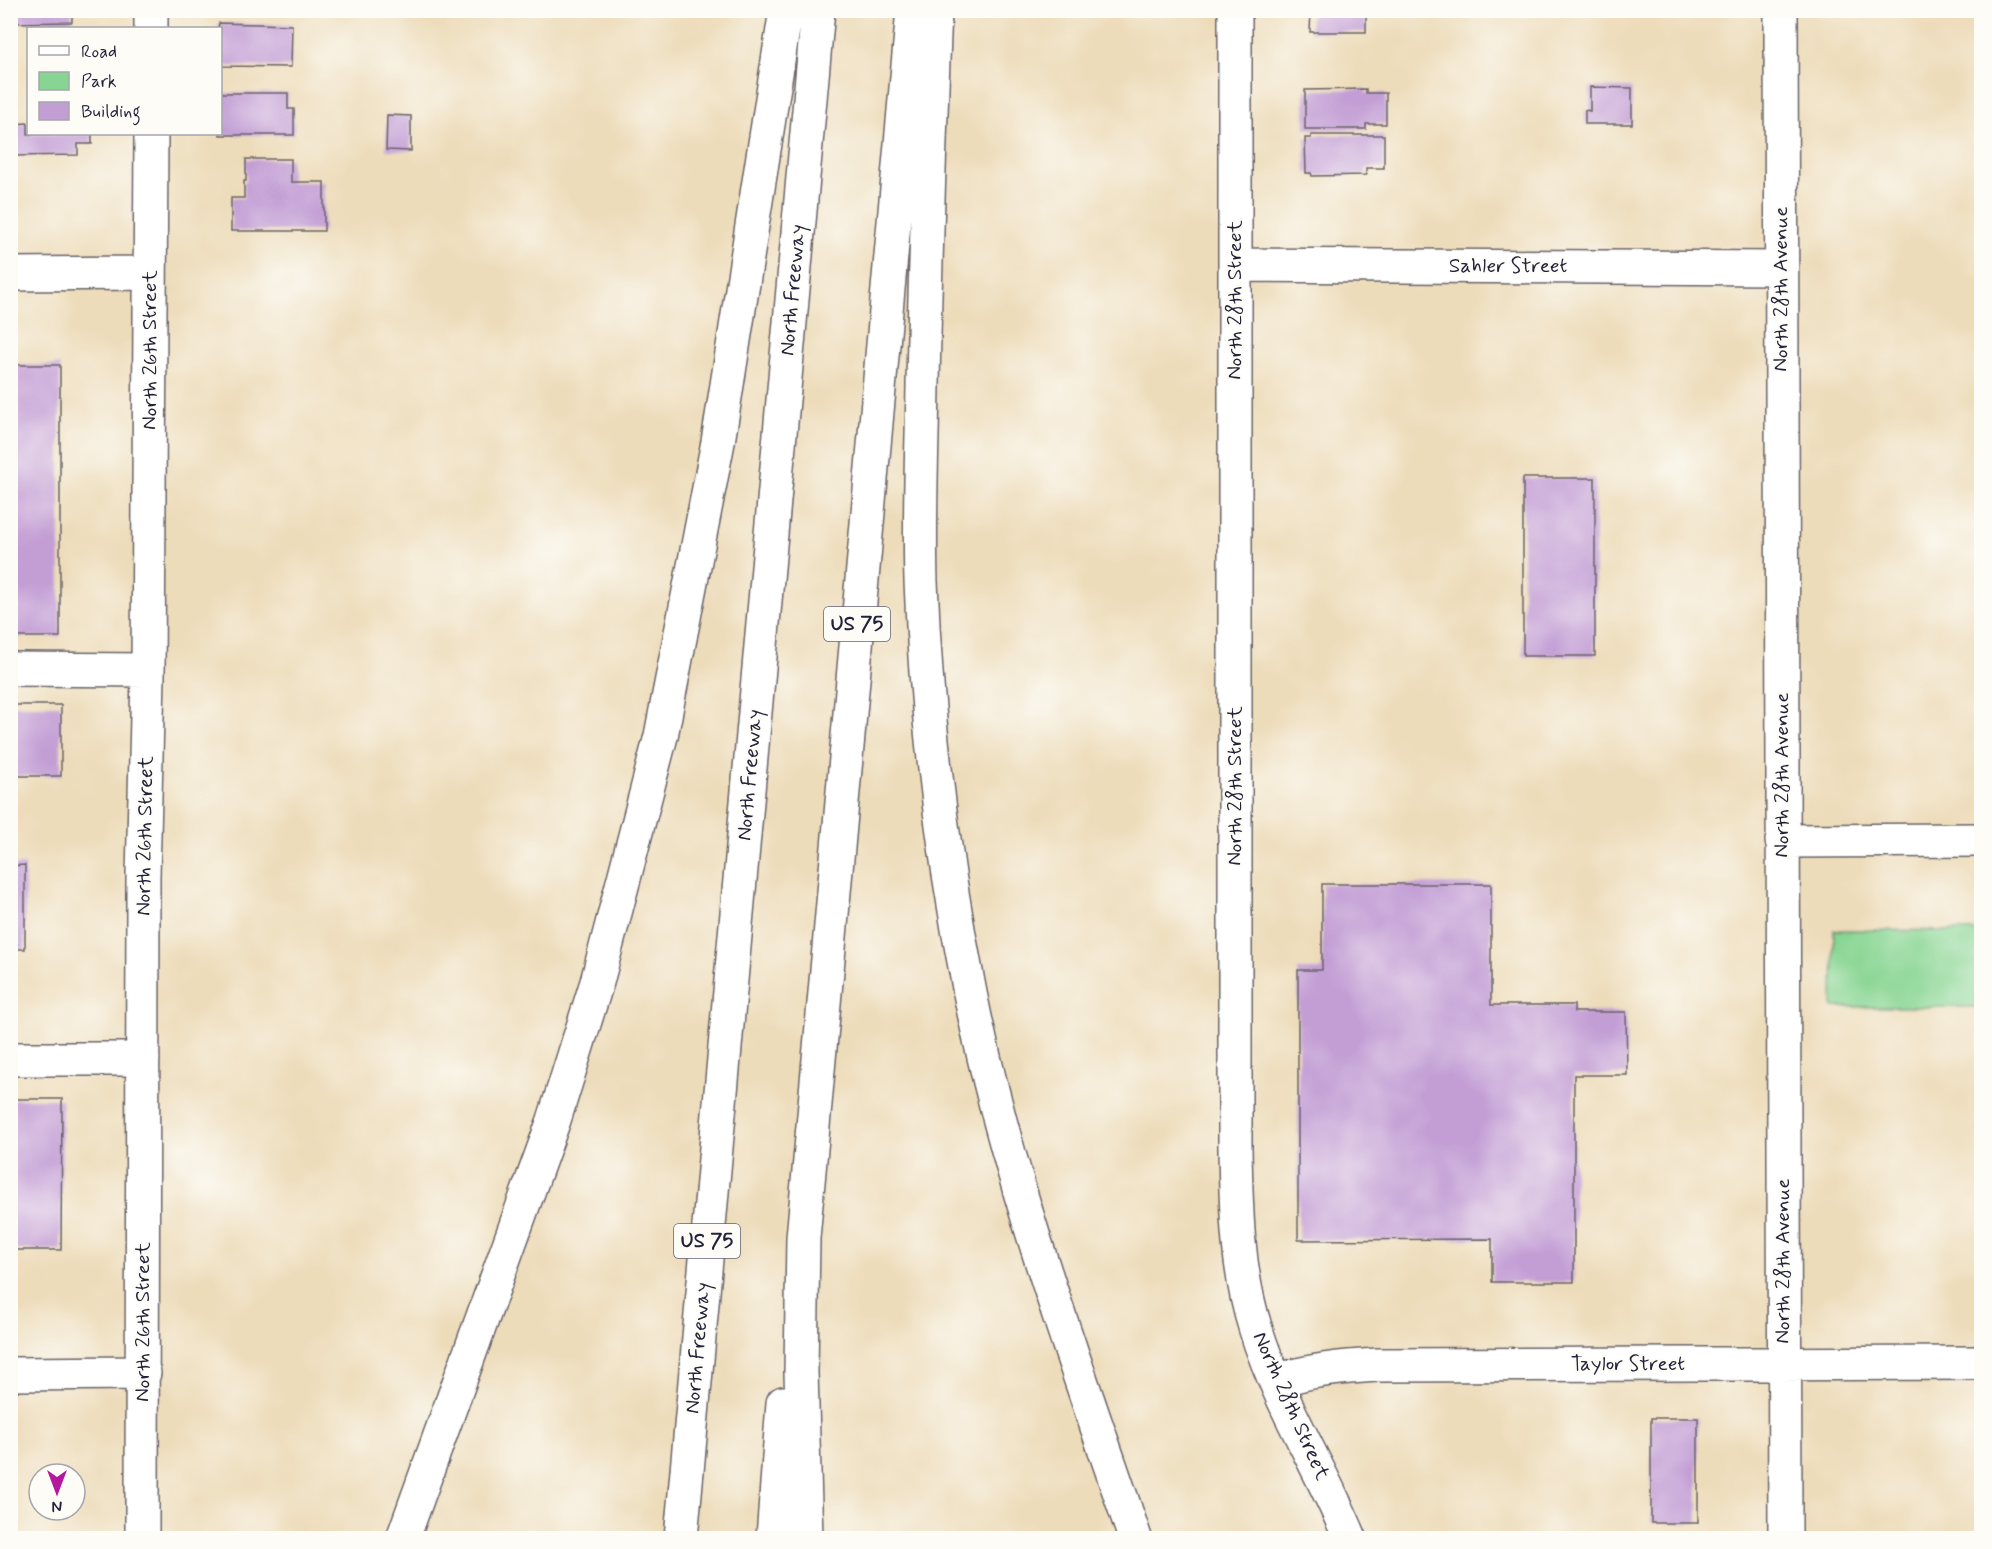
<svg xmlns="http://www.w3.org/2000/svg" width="1992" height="1549" font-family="Mynerve,sans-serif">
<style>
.green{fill:#88d593;stroke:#557c67;stroke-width:1.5}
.building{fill:#c39ed5}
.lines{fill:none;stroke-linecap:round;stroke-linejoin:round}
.minor-casing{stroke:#696367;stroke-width:36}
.highway-casing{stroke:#696367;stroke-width:36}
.minor{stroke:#fff;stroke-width:33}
.highway{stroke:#fff;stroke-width:33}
.labels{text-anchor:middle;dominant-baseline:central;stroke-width:4.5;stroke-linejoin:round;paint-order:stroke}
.shield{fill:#fdfcf7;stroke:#646373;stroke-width:1.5}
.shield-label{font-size:20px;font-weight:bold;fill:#22223b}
.street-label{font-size:21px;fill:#22223b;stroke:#fdfcf7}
</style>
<rect width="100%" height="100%" fill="#fdfcf7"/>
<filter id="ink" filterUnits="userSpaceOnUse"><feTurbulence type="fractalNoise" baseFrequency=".0167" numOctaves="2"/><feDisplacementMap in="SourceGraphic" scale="12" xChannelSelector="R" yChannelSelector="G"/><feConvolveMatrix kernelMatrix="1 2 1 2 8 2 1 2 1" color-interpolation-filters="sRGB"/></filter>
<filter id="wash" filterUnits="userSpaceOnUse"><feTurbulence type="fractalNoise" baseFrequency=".008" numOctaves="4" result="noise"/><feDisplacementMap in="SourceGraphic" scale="24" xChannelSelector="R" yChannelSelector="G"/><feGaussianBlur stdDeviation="1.35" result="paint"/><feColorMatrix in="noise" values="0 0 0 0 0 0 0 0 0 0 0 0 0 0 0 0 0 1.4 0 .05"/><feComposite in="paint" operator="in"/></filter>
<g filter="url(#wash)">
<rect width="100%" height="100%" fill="#eddcba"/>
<path class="green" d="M1834,930L1981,931V1007H1833Z"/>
<g id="blocks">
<path class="building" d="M10,10H72V22L10,23Z
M1311,10H1366V32H1310Z
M219,23L292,25L291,67L220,66V28H218Z
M1590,87L1632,88V124H1585V110L1590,111Z
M1366,89V93H1386V124H1366V129H1305V90Z
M220,93H288V109H294V135H220Z
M387,115L411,116V151L386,150Z
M28,123V134H92V144H78V155L10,156V124Z
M1311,135H1384V168H1366V175L1312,176L1311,173H1306L1305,138H1311Z
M246,159H291V182H324V231H231V198H244V181H246Z
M10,365H60V637H10Z
M1523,478H1595V656H1523Z
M10,705H61V776H10Z
M25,865V949H10V866Z
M1322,884H1491V1005H1574V1012H1626L1627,1075H1574V1282H1492V1239L1298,1240V970H1322Z
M10,1099H62L61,1250H10Z
M1651,1418H1698V1523H1651Z"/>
</g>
</g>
<g filter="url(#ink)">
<use href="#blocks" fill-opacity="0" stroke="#696367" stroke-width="1.5"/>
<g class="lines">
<g class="minor-casing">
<path id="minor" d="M1235,10V1148C1236,1209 1237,1272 1256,1330C1279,1403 1321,1468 1350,1538
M1781,10L1785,1538
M151,28V10
M1235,265L1781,268
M10,274L150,273
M10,669L148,670
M1782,841L1982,840
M10,1059H143
M10,1374L144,1373
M1276,1381C1310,1370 1342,1367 1378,1365L1982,1363
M142,1538L143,876L148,677L151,134"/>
</g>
<g class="highway-casing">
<path id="highway" d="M935,10C930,136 925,261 923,386C922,451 919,516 921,581C926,719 943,858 970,993C1007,1179 1074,1358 1135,1538
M403,1538L554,1120L597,982L661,736L718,442L786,10
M681,1538L818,10
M773,1538L783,1403
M806,1538L801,1372L803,1238L913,10"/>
</g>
<use href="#minor" class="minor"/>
<use href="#highway" class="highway"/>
</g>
</g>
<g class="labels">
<g class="shield">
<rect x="824" y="607" width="66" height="34" rx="4.5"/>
<rect x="674" y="1224" width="66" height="34" rx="4.5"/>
</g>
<g class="shield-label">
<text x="857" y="624">US 75</text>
<text x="707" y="1241">US 75</text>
</g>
<g class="street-label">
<text x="1508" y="266">Sahler Street</text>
<text transform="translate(1781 289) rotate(-90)">North 28th Avenue</text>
<text transform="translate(793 290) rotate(-85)">North Freeway</text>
<text transform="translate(1235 300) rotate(-90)">North 28th Street</text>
<text transform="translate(150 350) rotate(-90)">North 26th Street</text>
<text transform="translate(750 775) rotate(-85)">North Freeway</text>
<text transform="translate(1782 775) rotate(-90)">North 28th Avenue</text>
<text transform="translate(1235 786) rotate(-90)">North 28th Street</text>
<text transform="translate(145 836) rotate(-89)">North 26th Street</text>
<text transform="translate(1783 1261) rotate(-90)">North 28th Avenue</text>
<text transform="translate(143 1322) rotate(-90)">North 26th Street</text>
<text transform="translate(698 1348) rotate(-85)">North Freeway</text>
<text x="1628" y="1364">Taylor Street</text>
<text transform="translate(1291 1406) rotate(66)">North 28th Street</text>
</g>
</g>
<rect width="1992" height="1549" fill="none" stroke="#fdfcf7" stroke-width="36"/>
<rect x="27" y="27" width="195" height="108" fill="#fdfcf7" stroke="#a5a5ac" stroke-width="1.5"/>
<rect x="39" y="46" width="30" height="9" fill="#ffffff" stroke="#a5a5ac" stroke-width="1.5"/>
<text x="81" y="57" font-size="18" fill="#22223b">Road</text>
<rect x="39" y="72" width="30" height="18" fill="#88d593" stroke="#a5a5ac" stroke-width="1.5"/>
<text x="81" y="87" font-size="18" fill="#22223b">Park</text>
<rect x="39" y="102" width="30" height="18" fill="#c39ed5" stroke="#a5a5ac" stroke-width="1.5"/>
<text x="81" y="117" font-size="18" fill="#22223b">Building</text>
<g transform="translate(57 1492) rotate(180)"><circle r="28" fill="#fdfcf7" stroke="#a5a5ac" stroke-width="1.5"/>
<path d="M0-4.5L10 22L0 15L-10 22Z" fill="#b5179e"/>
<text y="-9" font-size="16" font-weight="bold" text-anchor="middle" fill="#22223b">N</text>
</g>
</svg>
